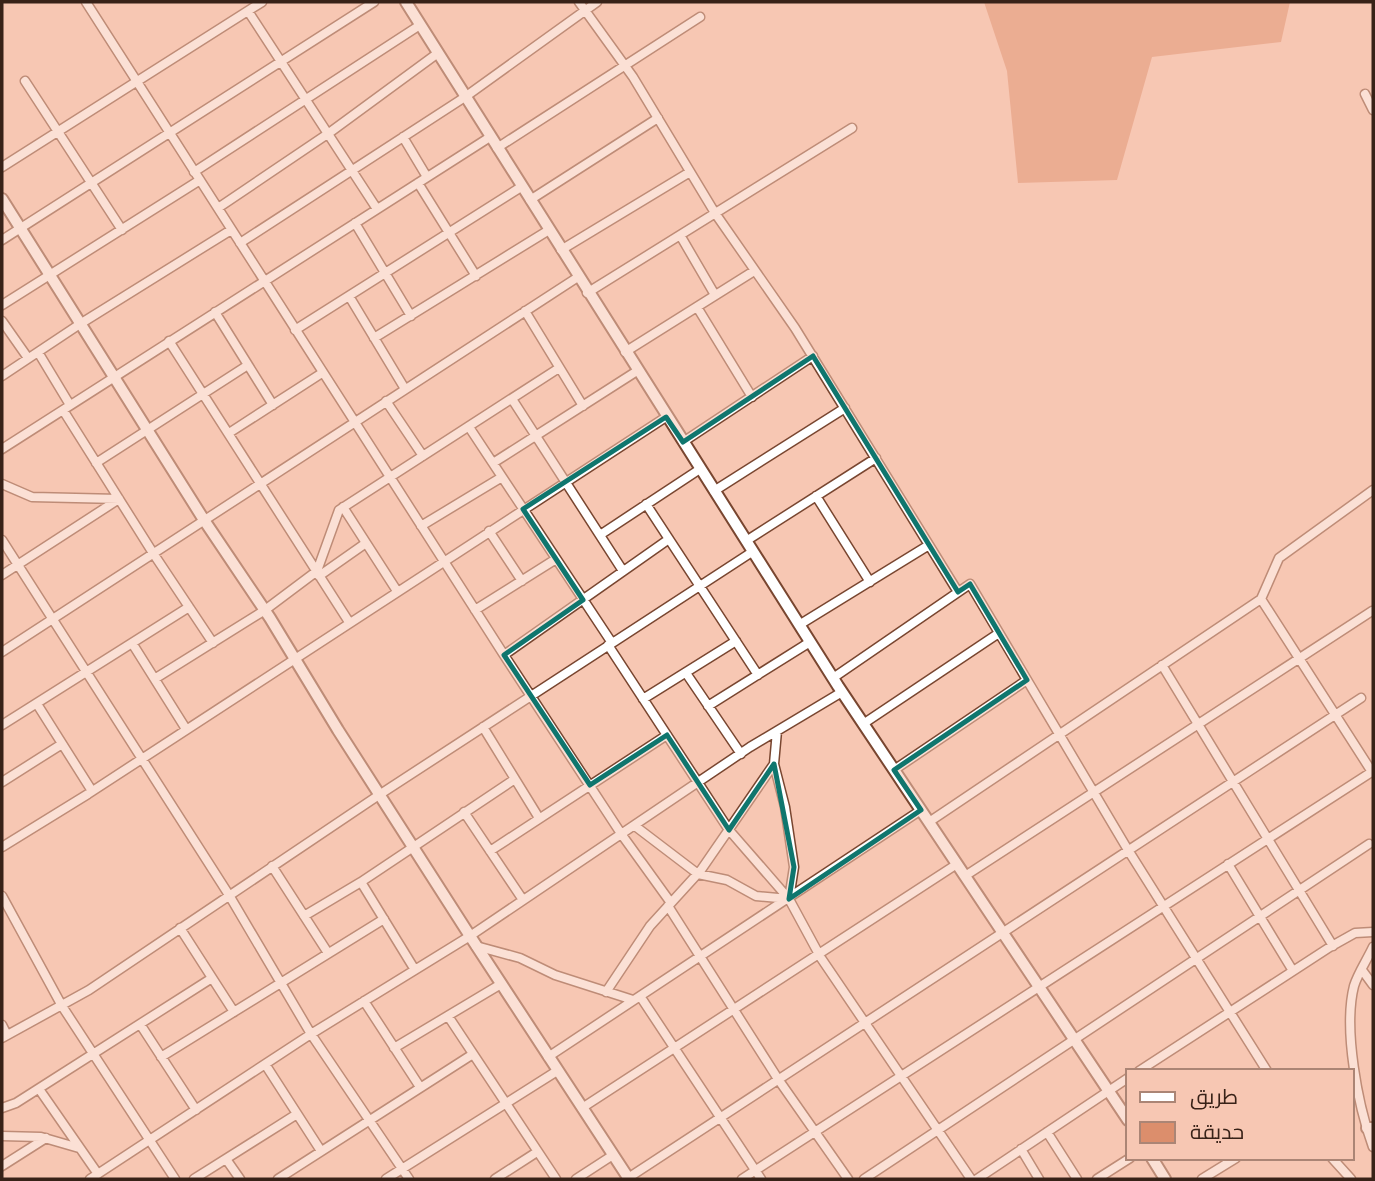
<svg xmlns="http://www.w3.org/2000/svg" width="1375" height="1181" font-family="'PT Sans Narrow',Cairo,sans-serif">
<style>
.green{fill:#dc8e6c}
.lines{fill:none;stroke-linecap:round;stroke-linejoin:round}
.street-casing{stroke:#794630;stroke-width:11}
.secondary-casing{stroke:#794630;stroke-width:14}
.street{stroke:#fff;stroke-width:8}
.secondary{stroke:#fff;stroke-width:10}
.marked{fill:none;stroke:#0f766e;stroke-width:5;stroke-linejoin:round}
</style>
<rect width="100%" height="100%" fill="#f7c7b3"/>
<path class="green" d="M984,2H1290L1281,42L1152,57L1117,180L1018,183L1007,71Z"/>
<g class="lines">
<g class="street-casing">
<path id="street" d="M86,2L504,655L622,835L671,903
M579,2L633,77L715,213L795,328L958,592
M248,11L377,209
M25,81L122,230
M1365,94L1373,110
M403,137L427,177
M497,148L700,17
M2,167L262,2
M194,172L420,25
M418,183L476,276
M530,200L658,118
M218,208L329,133L438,53
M355,223L411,316
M680,235L715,295
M2,240L374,2
M240,243L465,97L597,2
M561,250L690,172
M587,293L852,128
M349,296L405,389
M2,305L200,180
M697,307L752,397
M525,311L583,406
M215,312L273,405
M2,321L28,358
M295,330L521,187
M374,338L549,230
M169,341L349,622
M38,352L70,405
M625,352L754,271
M2,376L80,324L231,230
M512,399L623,571
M386,401L423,456
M63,410L153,553L213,643
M469,427L612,643
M229,433L322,373
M683,442L813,356
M2,449L490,137
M96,463L248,365
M493,463L637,371
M2,484L32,497L119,499L2,575
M714,491L845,408
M816,496L870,582
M646,504L758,675
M343,507L397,591
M421,526L502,477
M489,531L522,581
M600,535L700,469
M2,540L229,895L311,1034L409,1179
M746,541L876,458
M319,576L366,543
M1261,599L1372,772
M475,610L556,559
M799,625L929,545
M132,643L186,729
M608,645L729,830L789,899L821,958L971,1179
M2,652L578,277
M504,655L669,539
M1162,665L1333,946
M686,673L741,754
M156,678L265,610L317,571L339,510L559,368
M833,678L970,584L1128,850L1267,1071
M643,699L736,641
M37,704L92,791
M708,706L810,642
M863,724L999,633
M2,725L189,607
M483,727L539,818
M894,770L1027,680
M2,782L62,744
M464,812L523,900
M929,822L1261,599L1279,558L1373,490
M635,826L698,874L727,880L756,896L789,899L794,867L785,807L774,764
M2,847L88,794L666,417
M490,851L667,735
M1228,864L1293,971
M272,866L328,953
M965,876L1372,611
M361,882L415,970
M2,896L62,1006L175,1179
M668,906L778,1079L848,1179
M304,916L361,882L515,779
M180,928L234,1012
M476,946L520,958L555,975L633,1000
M1373,947C1367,960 1358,973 1354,986C1343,1029 1358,1106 1373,1147
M1362,970L1373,985
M606,992L650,926L701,870L774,764L777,731
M640,996L761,1179
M364,1001L420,1087
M448,1016L556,1179
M140,1024L196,1110
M2,1025L7,1035
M2,1038L89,990L379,795L752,552
M394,1048L501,984
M161,1057L384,919
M548,1057L921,810
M265,1064L321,1151
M1139,1071L1330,947L1355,933L1373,932
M39,1089L98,1174
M2,1108L16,1103L212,978
M582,1108L957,864
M1047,1132L1077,1179
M2,1136L41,1137L79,1148
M1021,1149L1039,1179
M1332,1158L1351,1179
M226,1159L240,1179
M2,1166L46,1138
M628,1178L1361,698
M90,1179L311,1034L470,936L750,747L842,692
M194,1179L297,1114
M278,1179L473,1054
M386,1179L557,1071
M495,1179L537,1152
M576,1179L613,1155
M742,1179L1373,771
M864,1179L1369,844
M977,1179L1128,1078
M1097,1179L1130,1158
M1202,1179L1236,1158"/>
</g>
<g class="secondary-casing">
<path id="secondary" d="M406,2L838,686L1128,1120
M2,199L204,520L270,618L338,730L470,936L629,1179
M1367,1128H1373
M1152,1158L1165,1179"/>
</g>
<use href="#street" class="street"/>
<use href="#secondary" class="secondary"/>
</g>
<path d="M0 0H1375V1181H0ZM813,356L958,592L970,584L1027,680L894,770L921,810L789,899L794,867L774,764L729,830L667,735L590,785L504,655L583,600L523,509L666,417L683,442Z" fill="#f7c7b3" fill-opacity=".55" fill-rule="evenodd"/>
<path class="marked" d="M813,356L958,592L970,584L1027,680L894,770L921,810L789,899L794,867L774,764L729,830L667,735L590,785L504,655L583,600L523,509L666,417L683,442Z"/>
<rect width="1375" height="1181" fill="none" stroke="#382218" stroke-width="7"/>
<rect x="1126" y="1069" width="228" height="91" fill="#f7c7b3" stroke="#ab8575" stroke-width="2"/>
<rect x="1140" y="1092" width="35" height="10" fill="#ffffff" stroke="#ab8575" stroke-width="2"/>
<text x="1190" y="1104" font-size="21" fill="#382218">طريق</text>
<rect x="1140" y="1122" width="35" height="21" fill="#dc8e6c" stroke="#ab8575" stroke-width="2"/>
<text x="1190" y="1139" font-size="21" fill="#382218">حديقة</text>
</svg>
